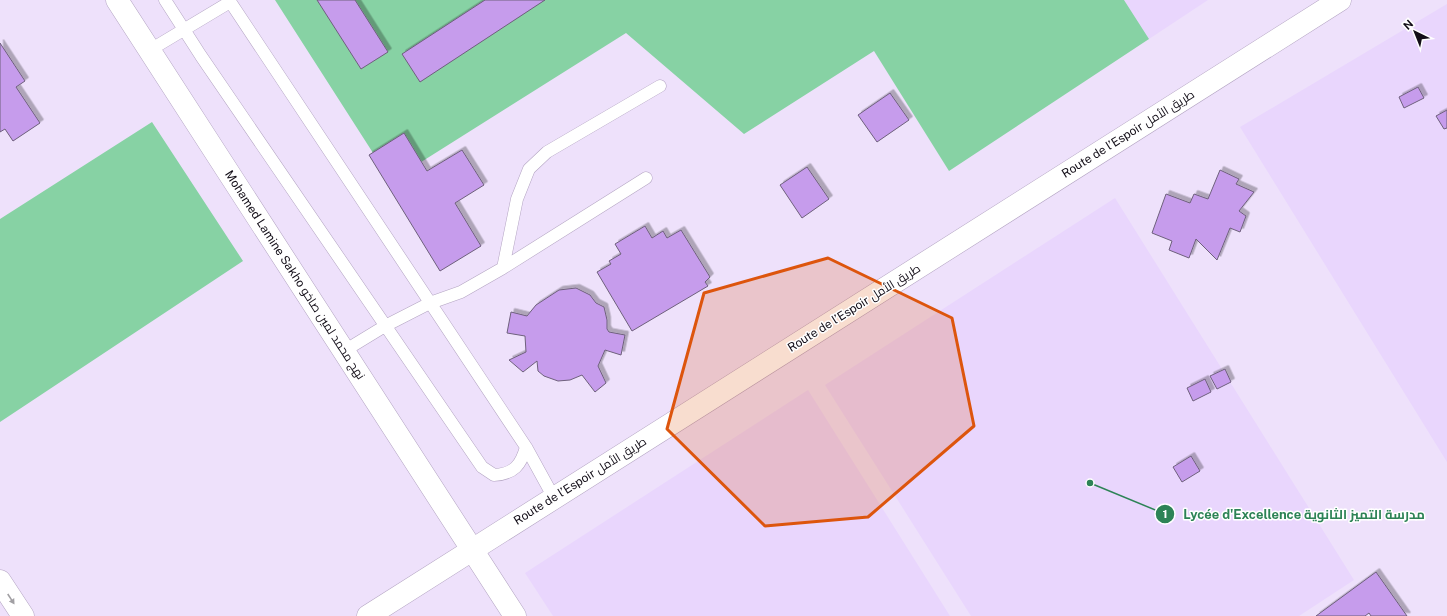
<svg xmlns="http://www.w3.org/2000/svg" width="1447" height="616" font-family="'Public Sans',Cairo,sans-serif">
<style>
.built{fill:#e9d6fd}
.green{fill:#87d2a4}
.building{fill:#c69cec;stroke:#6e607c;filter:url(#shadow)}
.lines{fill:none;stroke-linecap:round;stroke-linejoin:round}
.lane-casing{stroke:#b3a4c2;stroke-width:13}
.street-casing{stroke:#b3a4c2;stroke-width:23}
.secondary-casing{stroke:#b3a4c2;stroke-width:23}
.lane{stroke:#fff;stroke-width:12}
.street{stroke:#fff;stroke-width:22}
.secondary{stroke:#fff;stroke-width:22}
.oneway{fill:#a19fa3}
.marked{fill:#dd550d;fill-opacity:0.2;stroke:#dd550d;stroke-width:3;stroke-linejoin:round}
.labels{text-anchor:middle;dominant-baseline:central;stroke-width:3;stroke-linejoin:round;paint-order:stroke}
.street-label{font-size:12px;fill:#130e18;stroke:#fff}
.leader{fill:none;stroke:#2d8356;stroke-width:1.5}
.callout-dot{fill:#2d8356;stroke:#fff;stroke-width:1.5}
.mark-label{font-size:12px;text-anchor:middle;font-weight:bold;fill:#fff}
.callout-label{font-size:13px;text-anchor:middle;font-weight:bold;fill:#2d8356;stroke:#fff;stroke-width:3;stroke-linejoin:round;paint-order:stroke}
</style>
<defs>
<filter id="shadow"><feDropShadow dx="3.5" dy="-3.5" stdDeviation="0" flood-color="#0004"/></filter>
</defs>
<rect width="100%" height="100%" fill="#eee1fb"/>
<path class="built" d="M1124,0H1208L1149,39Z
M1447,4V462L1240,127Z
M1115,198L1354,580L1299,616H971L825,385Z
M808,390L950,616H553L525,573Z"/>
<path class="green" d="M275,0H1124L1149,39L949,171L874,51L744,134L626,33L391,181Z
M152,122L243,261L0,422V219Z"/>
<path class="building" d="M317,0H355L388,52L361,69Z
M485,0H545L420,82L402,54Z
M0,43L25,81L16,87L40,123L13,141L5,129L0,132Z
M1418,87L1424,98L1404,108L1399,97Z
M890,93L909,120L877,142L858,115Z
M1447,110V128L1444,129L1436,116Z
M404,133L427,171L462,150L484,185L455,203L481,246L440,271L369,155Z
M807,167L829,199L802,218L780,185Z
M1220,170L1239,179L1236,184L1254,192L1239,211L1246,216L1240,232L1230,228L1217,260L1196,239L1189,258L1169,250L1172,241L1152,233L1166,194L1190,203L1194,194L1208,199Z
M645,226L652,238L663,231L667,238L681,230L710,277L705,282L708,286L632,331L597,272L611,264L609,261L621,254L615,244Z
M576,288L590,295L596,303L604,307L607,320V329L609,332L625,335L621,355L605,350L598,366L606,383L595,392L582,375L570,380L558,381L544,376L538,371L537,361L523,372L509,360L526,352L525,336L507,333L511,312L527,316L536,305L559,290Z
M1225,369L1231,382L1217,389L1210,376Z
M1205,379L1211,392L1193,401L1187,388Z
M1191,456L1200,471L1182,482L1173,467Z
M1376,572L1407,616H1371L1369,613L1365,616H1316Z"/>
<g class="lines">
<g class="lane-casing">
<path id="lane" d="M165,0L201,56L482,467L494,475C514,474 521,465 526,447L229,0
M150,50L230,2
M503,268L517,199L529,169L547,152L660,86
M344,351L385,326L430,303L461,292L503,268L646,178
M526,447L554,498"/>
</g>
<g class="street-casing">
<path id="street" d="M117,0L515,616
M0,581L23,616"/>
</g>
<g class="secondary-casing">
<path id="secondary" d="M368,616L1340,0"/>
</g>
<use href="#lane" class="lane"/>
<use href="#street" class="street"/>
<use href="#secondary" class="secondary"/>
</g>
<defs><path id="oneway-solid" d="M-6-.8H1V-3.2L6.5 0L1 3.2V.8H-6Z"/></defs>
<use class="oneway" href="#oneway-solid" transform="translate(11 599) rotate(57)"/>
<path class="marked" d="M828,258L952,318L974,426L868,517L765,526L667,429L704,293Z"/>
<g class="labels">
<g class="street-label">
<text transform="translate(1128 134) rotate(-32)">Route de l’Espoir طريق الأمل</text>
<text transform="translate(295 275) rotate(57)">Mohamed Lamine Sakho نهج محمد لمين صاخو</text>
<text transform="translate(854 308) rotate(-32)">Route de l’Espoir طريق الأمل</text>
<text transform="translate(580 481) rotate(-32)">Route de l’Espoir طريق الأمل</text>
</g>
</g>
<path class="leader" d="M1090 483L1165 514"/>
<g class="callout-dot">
<circle cx="1090" cy="483" r="4"/>
<circle cx="1165" cy="514" r="10"/>
</g>
<g class="mark-label">
<text x="1165" y="518">1</text>
</g>
<g class="callout-label">
<text x="1304" y="519">Lycée d'Excellence مدرسة التميز الثانوية</text>
</g>
<g transform="translate(1415 32) rotate(317)" stroke="#ffffff" stroke-width="3" paint-order="stroke">
<path d="M0-3L7 15L0 10L-7 15Z" fill="#130e18"/>
<text y="-6" font-size="11" font-weight="bold" text-anchor="middle" fill="#130e18">N</text>
</g>
</svg>
